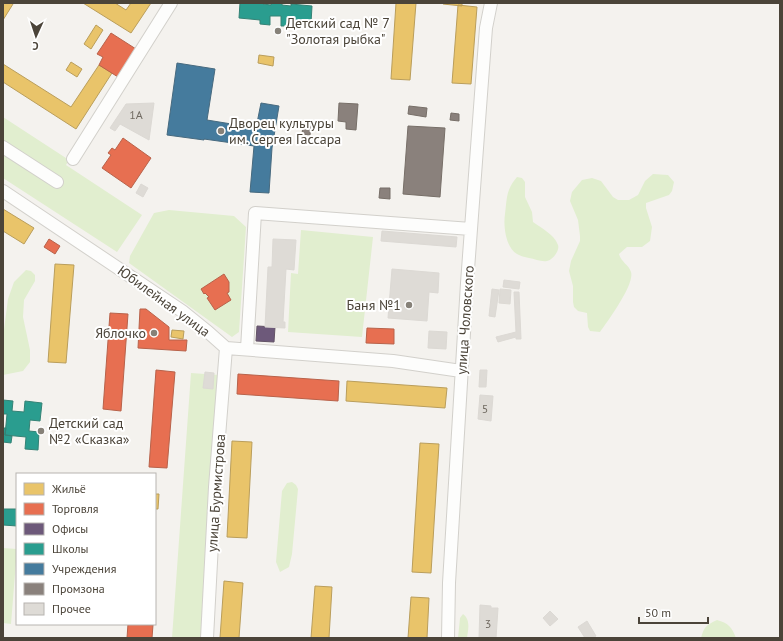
<svg xmlns="http://www.w3.org/2000/svg" width="783" height="641" font-family="'PT Sans',sans-serif">
<style>
.green{fill:#e1eecf}
.homes{fill:#e9c46a;stroke:#ba9e5b}
.shops{fill:#e76f51;stroke:#b8624a}
.offices{fill:#6d597a;stroke:#635366}
.schools{fill:#2a9d8f;stroke:#348275}
.public{fill:#457b9d;stroke:#476a7f}
.industry{fill:#8a817c;stroke:#776f68}
.building{fill:#dedbd6;stroke:#dcd9d4}
.lines{fill:none;stroke-linecap:round;stroke-linejoin:round}
.minor-casing{stroke:#d2d0cb;stroke-width:14}
.minor{stroke:#fdfdfc;stroke-width:12}
.poi-dot{fill:#868178;stroke:#fff;stroke-width:1.5}
.labels{text-anchor:middle;dominant-baseline:central;stroke-width:4;stroke-linejoin:round;paint-order:stroke}
.number-label{font-size:12px;fill:#706a61}
.poi-label{font-size:14px;fill:#4b4439;stroke:#fff;text-anchor:start}
.street-label{font-size:14px;fill:#4b4439;stroke:#fff}
</style>
<rect width="100%" height="100%" fill="#f4f2ee"/>
<path class="green" d="M3,117L69,160L66,165L142,215L117,252L3,178Z
M653,174L668,175L674,182L672,191L669,195L646,203V208L652,227L650,241L642,247H627L619,254C621,262 629,265 631,272C635,284 608,321 600,332L590,331L588,327L587,313L578,311L574,307L573,302V286L569,271L571,261L580,241V236L578,220L570,201L572,192L582,180L592,178L601,181L613,197L618,200H629L638,195L645,181Z
M517,177L522,178L525,182V197L532,212L533,222C541,228 554,234 558,245C560,250 553,260 547,261C541,262 535,259 529,258C525,257 520,256 517,254C506,248 503,226 505,214C507,198 506,190 517,177Z
M169,210L234,216L246,227L239,332L232,337L129,263L130,256L154,213Z
M301,230L373,237L362,337L288,332L291,273L298,274Z
M26,270L31,271L35,275V281L24,300L23,317L30,350V362L23,371L3,375V337L8,299L14,282Z
M191,373L219,375L202,638H172Z
M292,482L296,485L298,489L292,554L289,567L280,572L276,562L282,491L287,483Z
M3,548L17,549L11,624L3,623Z
M463,614C471,620 468,630 467,638H458L460,618Z
M717,620C728,623 732,627 736,638H701C704,627 706,625 717,620Z"/>
<path class="homes" d="M3,3H12L13,4L3,20Z
M83,3H115L126,10L131,3H151L131,33Z
M396,3H416L410,80L391,79Z
M443,3H462V6L443,4Z
M458,5L477,7L471,84L452,83Z
M96,25L103,30L91,49L84,44Z
M259,55L274,57L273,66L258,63Z
M71,62L82,69L77,77L66,70Z
M3,64L71,107L99,65L112,73L76,129L3,82Z
M3,209L34,228L24,244L3,231Z
M55,264L74,265L66,363L48,362Z
M172,330L184,331L183,339L171,337Z
M347,381L447,388L445,408L346,401Z
M232,441L252,442L247,538L227,537Z
M420,443L439,444L431,573L412,572Z
M155,494H159L158,509H155Z
M224,581L243,583L239,638H220Z
M315,586L332,587L329,638H311Z
M411,597L429,598L427,638H408Z"/>
<path class="shops" d="M111,33L136,49L118,77L99,65L103,57L97,54Z
M123,138L151,158L131,188L102,168L111,155L108,153L112,148L115,150Z
M49,239L60,246L55,254L44,247Z
M224,274L229,282V292L227,293L231,300L215,310L207,298L209,297L205,293L204,294L201,289Z
M140,309H146L169,327V340H187L186,351L138,348Z
M110,313L128,314L121,411L103,409Z
M367,328L394,329V344L366,343Z
M156,370L175,372L167,468L149,467Z
M238,374L339,381L338,401L237,394Z
M128,624L153,625L152,638H127Z"/>
<path class="offices" d="M257,326L275,327L274,342L256,341Z"/>
<path class="schools" d="M240,3H263V4L271,5V3H282V5L291,6V4L312,6L311,23L291,22L290,26H281V16H270V25L260,24V20L239,18Z
M3,400L13,401L12,411L24,412L25,401L42,403L40,421L30,420L29,431L39,432L38,450L25,449L26,437L5,435L7,414H3Z
M3,428H6L5,435L12,436L11,443L3,442Z
M3,509H17V526L3,525Z"/>
<path class="public" d="M177,63L215,69L207,120L256,128L261,103L279,106L272,148L269,193L250,192L254,146L204,139V140L167,135Z"/>
<path class="industry" d="M339,103L358,104L356,130L346,129V122L338,121Z
M409,106L427,108L426,117L408,114Z
M451,113L459,114V121L450,120Z
M303,125L311,126L310,135L302,134Z
M408,126L445,128L440,197L403,194Z
M380,188H390V199L379,198Z"/>
<path class="building" d="M154,103L149,140L120,124L115,131L110,128L126,104Z
M141,184L148,188L143,197L136,193Z
M382,231L457,237L456,247L381,241Z
M273,239L296,240L294,270L286,269L283,322H285V328L265,327L268,267H272Z
M392,269L439,273L438,293L429,292L427,321L388,318Z
M504,280L520,282L519,289L503,287Z
M492,289L499,290L495,317L489,316Z
M500,289L511,290L510,304L499,303Z
M514,292H519L521,339H516V337L498,342L496,337L516,332Z
M429,331L447,332L446,349L428,348Z
M480,370H487L486,387H479Z
M205,372L214,373L213,389L203,388Z
M480,395L493,396L491,421L478,419Z
M480,605L491,606V608H498L496,638H479Z
M550,611L558,619L550,626L543,618Z
M587,621L596,636L592,638H585L578,627Z"/>
<g class="lines">
<g class="minor-casing">
<path id="minor" d="M3,147L57,182
M73,159L171,3
M3,191L182,311L208,332L226,348L393,361L461,371
M247,349L255,213L471,229
M207,638L215,487L226,348
M448,638L449,583L467,283L481,94L486,28L491,3"/>
</g>
<use href="#minor" class="minor"/>
</g>
<g class="poi-dot">
<circle cx="278" cy="31" r="4"/>
<circle cx="221" cy="131" r="4"/>
<circle cx="409" cy="305" r="4"/>
<circle cx="154" cy="333" r="4"/>
<circle cx="41" cy="431" r="4"/>
</g>
<g class="labels">
<g class="number-label">
<text x="136" y="114">1А</text>
<text x="485" y="408">5</text>
<text x="488" y="623">3</text>
</g>
<g class="poi-label">
<text x="286" y="23">Детский сад № 7<tspan x="286" dy="16">"Золотая рыбка"</tspan></text>
<text x="229" y="123">Дворец культуры<tspan x="229" dy="16">им. Сергея Гассара</tspan></text>
<text x="401" y="305" text-anchor="end">Баня №1</text>
<text x="146" y="333" text-anchor="end">Яблочко</text>
<text x="49" y="423">Детский сад<tspan x="49" dy="16">№2 «Сказка»</tspan></text>
</g>
<g class="street-label">
<text transform="translate(164 301) rotate(36)">Юбилейная улица</text>
<text transform="translate(465 320) rotate(-86)">улица Чоловского</text>
<text transform="translate(216 493) rotate(-86)">улица Бурмистрова</text>
</g>
</g>
<rect width="783" height="641" fill="none" stroke="#4b4439" stroke-width="8"/>
<rect x="16" y="473" width="140" height="152" fill="#ffffff" stroke="#b7b4b0"/>
<rect x="24" y="483" width="20" height="12" fill="#e9c46a" stroke="#b7b4b0"/>
<text x="52" y="493" font-size="12" fill="#4b4439">Жильё</text>
<rect x="24" y="503" width="20" height="12" fill="#e76f51" stroke="#b7b4b0"/>
<text x="52" y="513" font-size="12" fill="#4b4439">Торговля</text>
<rect x="24" y="523" width="20" height="12" fill="#6d597a" stroke="#b7b4b0"/>
<text x="52" y="533" font-size="12" fill="#4b4439">Офисы</text>
<rect x="24" y="543" width="20" height="12" fill="#2a9d8f" stroke="#b7b4b0"/>
<text x="52" y="553" font-size="12" fill="#4b4439">Школы</text>
<rect x="24" y="563" width="20" height="12" fill="#457b9d" stroke="#b7b4b0"/>
<text x="52" y="573" font-size="12" fill="#4b4439">Учреждения</text>
<rect x="24" y="583" width="20" height="12" fill="#8a817c" stroke="#b7b4b0"/>
<text x="52" y="593" font-size="12" fill="#4b4439">Промзона</text>
<rect x="24" y="603" width="20" height="12" fill="#dedbd6" stroke="#b7b4b0"/>
<text x="52" y="613" font-size="12" fill="#4b4439">Прочее</text>
<g transform="translate(36 36) rotate(183)" stroke="#ffffff" stroke-width="3" paint-order="stroke">
<path d="M0-3L7 15L0 10L-7 15Z" fill="#4b4439"/>
<text y="-6" font-size="11" font-weight="bold" text-anchor="middle" fill="#4b4439">С</text>
</g>
<path d="M639 617v6h69v-6" fill="none" stroke="#4b4439" stroke-width="2"/>
<text x="645" y="617" font-size="12" fill="#4b4439" stroke="#ffffff" stroke-width="3" paint-order="stroke">50 m</text>
</svg>
